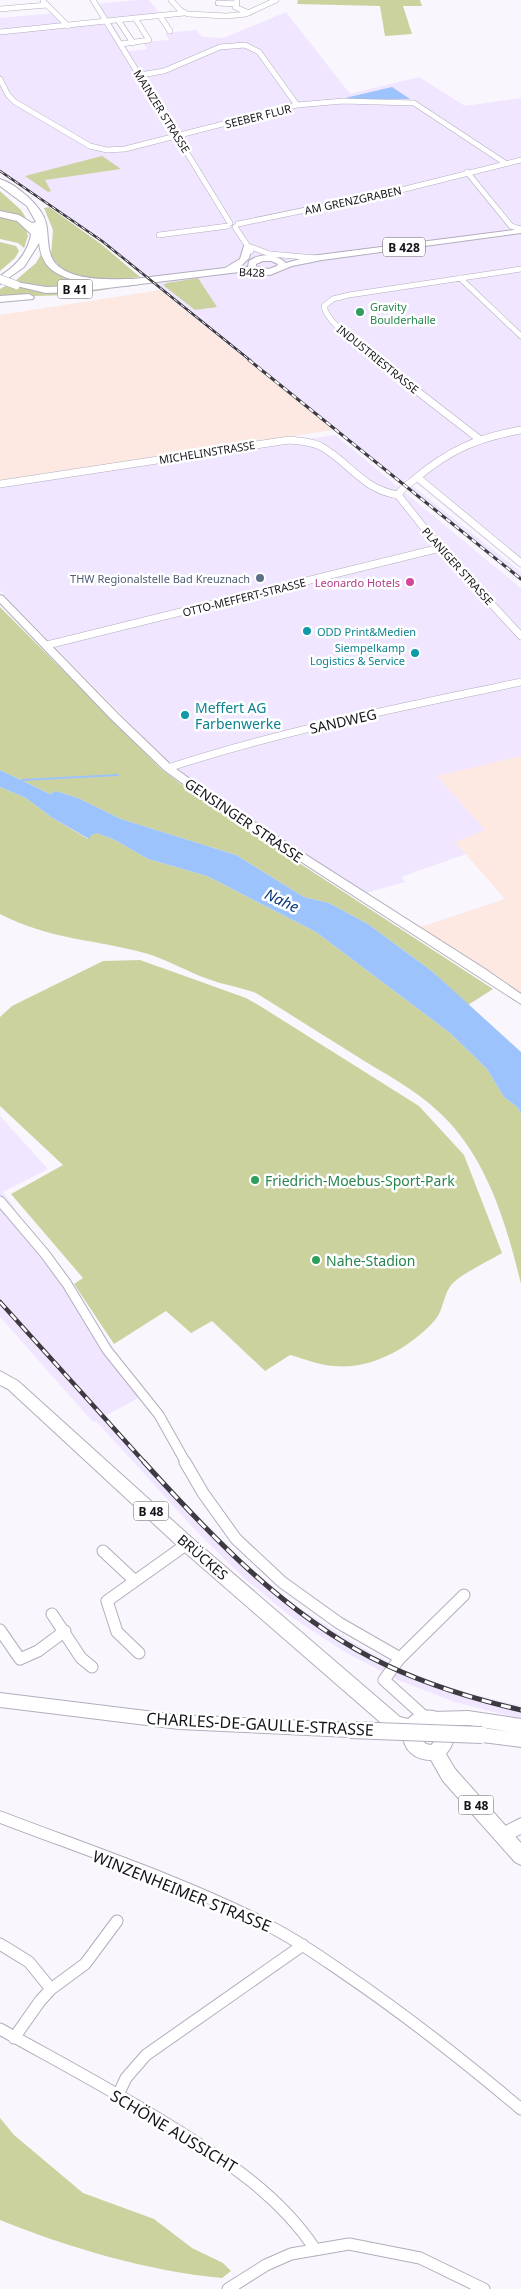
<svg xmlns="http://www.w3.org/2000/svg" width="521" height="2289" font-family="'Noto Sans',sans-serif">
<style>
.built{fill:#f0e6ff}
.industrial{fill:#fde9e1}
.green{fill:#ccd29e}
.water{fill:#9dc3fc}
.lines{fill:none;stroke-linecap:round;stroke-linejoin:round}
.stream{stroke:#9dc3fc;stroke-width:2}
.street-far3-casing{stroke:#b3adbd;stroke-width:6}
.street-far2-casing{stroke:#b3adbd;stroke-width:8}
.street-far1-casing{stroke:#b3adbd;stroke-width:11}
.street-casing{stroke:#b3adbd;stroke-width:13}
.secondary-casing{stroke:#b3adbd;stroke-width:2}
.primary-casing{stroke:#b3adbd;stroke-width:2}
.highway-casing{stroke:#b3adbd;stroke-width:2}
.street-far3{stroke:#fff;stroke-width:5}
.street-far2{stroke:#fff;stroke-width:7}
.street-far1{stroke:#fff;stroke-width:9}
.street{stroke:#fff;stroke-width:11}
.secondary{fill:#fff;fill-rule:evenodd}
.primary{fill:#fff;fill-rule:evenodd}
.highway{fill:#fff;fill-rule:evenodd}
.rail-far3-casing{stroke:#3d3b41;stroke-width:2.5}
.rail-far2-casing{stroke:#3d3b41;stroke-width:3}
.rail-far1-casing{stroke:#3d3b41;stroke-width:4.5}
.rail-casing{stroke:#3d3b41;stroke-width:5}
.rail-far3{stroke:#fff;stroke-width:1;stroke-dasharray:4.5;stroke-linecap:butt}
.rail-far2{stroke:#fff;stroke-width:2;stroke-dasharray:5.5;stroke-linecap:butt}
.rail-far1{stroke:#fff;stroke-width:2.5;stroke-dasharray:8;stroke-linecap:butt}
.rail{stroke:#fff;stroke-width:3;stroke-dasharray:10;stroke-linecap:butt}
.secondary-bridge-casing{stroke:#b3adbd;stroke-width:18;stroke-linecap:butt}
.primary-bridge-casing{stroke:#b3adbd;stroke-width:9;stroke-linecap:butt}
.secondary-bridge{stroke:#fff;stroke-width:16}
.primary-bridge{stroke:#fff;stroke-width:8}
.leisure-dot{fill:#2e9e5b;stroke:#fff;stroke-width:2}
.service-dot{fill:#5c6f8a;stroke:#fff;stroke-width:2}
.hotel-dot{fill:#d1479c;stroke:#fff;stroke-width:2}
.culture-dot{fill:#0f9aa8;stroke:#fff;stroke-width:2}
.labels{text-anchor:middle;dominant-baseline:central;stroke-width:5;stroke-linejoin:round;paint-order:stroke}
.far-street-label{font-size:11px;fill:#151319;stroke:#fff}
.far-leisure-label{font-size:11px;fill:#27864d;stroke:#fff;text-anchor:start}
.far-service-label{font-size:11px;fill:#4e5e75;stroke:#fff;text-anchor:end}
.far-hotel-label{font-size:11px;fill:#b23c85;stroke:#fff;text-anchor:end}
.far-culture-label{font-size:11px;fill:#0d838f;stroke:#fff;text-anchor:start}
.shield{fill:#fff;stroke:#5b5a5e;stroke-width:1}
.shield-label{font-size:12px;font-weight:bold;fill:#151319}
.culture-label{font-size:14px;fill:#0d838f;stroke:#fff;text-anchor:start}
.street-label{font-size:14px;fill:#151319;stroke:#fff}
.leisure-label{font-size:14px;fill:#27864d;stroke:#fff;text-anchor:start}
.water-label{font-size:15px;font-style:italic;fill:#093879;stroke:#fff}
.near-street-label{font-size:16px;fill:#151319;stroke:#fff}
</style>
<rect width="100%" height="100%" fill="#f9f6fd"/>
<path class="built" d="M138,0H149L161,16L111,21L129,51L147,49L143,42L169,40L165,33L196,30L202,37L224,38L286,12L350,94L419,77L465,106L521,98V569L410,478L405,480L521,572V582L104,244L0,172V18L55,13L68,26L105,22L96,4Z
M335,435L521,588V994L421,927L505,899L466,854L401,877L405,882L366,893L206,792L166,760L0,591V488L15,484Z
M0,1116L48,1169L3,1192L113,1347L109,1350L146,1394L105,1416L204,1525L252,1570L296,1606L352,1642L405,1671L459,1691L521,1706V1719L455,1702L398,1680L345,1652L290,1616L244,1578L200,1535L96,1421L93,1422L0,1317Z"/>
<path class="industrial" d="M160,290L333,430L0,480V315Z
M521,756V994L421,927L505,899L455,842L485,830L437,776Z"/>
<path class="green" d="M298,0H420L422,6H403L412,34L385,36L380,6L297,4Z
M102,156L121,169L45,180L51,191L48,192L25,176Z
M0,191L21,210L26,218L0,212Z
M49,207L101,244L140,277C110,280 68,286 51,255L53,230L44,208Z
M0,216L14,218L24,223L28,236L24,248L18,243L0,239Z
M0,242L16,246L19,251L15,258L0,271Z
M43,251C46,257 50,267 55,272C66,282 88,282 102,283C72,287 45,289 15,281L36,263Z
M198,278L217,307L195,310L163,285L167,283Z
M7,285L48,292L110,289L69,295L0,297V289Z
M0,607L161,769L205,802L493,989L468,1005L433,972L368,924L329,903L304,897L236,855L121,819L78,798L56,791L50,794L0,770Z
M0,787L26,798L51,817L88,839L91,834L97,833L115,840L148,859L207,876L316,932L450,1033L487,1069L504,1097L517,1107L521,1113V1284C507,1227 490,1167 449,1122C425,1096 396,1080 366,1062C329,1039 293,1016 256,993C240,987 224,985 208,979C188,972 168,960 148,954C95,939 50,940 0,914Z
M140,960L246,998L260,1006L419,1106L464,1155L502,1253C489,1261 463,1273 453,1283C443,1293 444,1310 435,1320C411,1347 372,1370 334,1366C319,1365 305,1359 290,1355L265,1371L212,1321L191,1333L166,1311L114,1344L74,1284L83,1278L11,1194L63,1165L0,1106V1017L12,1006L103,961Z
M0,2118L14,2135L83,2193L154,2219L192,2248L223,2263L231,2271L222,2278C147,2271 70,2248 0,2220Z"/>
<path class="water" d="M392,87L410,99H341Z
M0,770L50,794L56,791L78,798L121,819L236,855L304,897L329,903L368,924L433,972L521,1052V1113L517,1107L504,1097L487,1069L450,1033L316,932L207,876L148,859L115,840L97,833L91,835L89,839L51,817L26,798L0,787Z"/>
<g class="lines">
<path class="stream" d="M22,780L118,775"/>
<g class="street-far3-casing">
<path id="street-far3" d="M93,0L230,223
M171,0L181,11L188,14L227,16L246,14L276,0
M237,0L235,7L249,13
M43,1L68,26
M218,3L237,4
M0,9L47,5
M160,16L170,31
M118,20L133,43
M0,32L184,13
M121,44L149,40L135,18
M0,79L8,95L15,102L90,146L107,150L125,149L297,105L259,52L245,45L220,47L164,71L140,75
M297,105L343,101L414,103L505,163
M467,172L511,226L521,229
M238,224L397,191L521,160
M235,227L251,251
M159,235L228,226
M248,246L270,254L316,258
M460,278L521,336
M379,361C364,349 327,324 324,306L333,299L349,295L521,269"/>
</g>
<g class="street-far2-casing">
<path id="street-far2" d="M377,360L479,439
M417,477L521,563
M0,484L289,440C299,441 310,441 320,446C350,462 361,489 398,495
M398,495L440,548L521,636
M398,495C402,488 409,484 415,479C449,450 477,438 521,430
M47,645L440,548
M168,768C283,730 403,707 521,682"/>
</g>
<g class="street-far1-casing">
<path id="street-far1" d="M0,1201L45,1254L67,1284L107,1350L159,1415L186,1463"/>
</g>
<g class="street-casing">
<path id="street" d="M185,1462L203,1493L236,1539L282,1582L339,1623L400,1658
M103,1551L135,1581
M52,1614L81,1658L92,1667
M0,1630L20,1659L38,1651L65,1631
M139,1653L117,1632L107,1601L187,1544
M426,1718L384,1680L400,1658L464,1595
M0,1817C89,1851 182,1882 267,1925C294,1938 319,1956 344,1973C406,2015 464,2061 521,2109
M0,1944L29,1962L51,1989
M0,2029C59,2062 118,2093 175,2129C228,2162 280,2196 315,2249
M14,2038L40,2001L51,1989L85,1964L117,1921
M118,2095L126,2078L146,2055L303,1945
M228,2289L266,2265L291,2254L349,2244L420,2258L484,2289"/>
</g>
<g class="secondary-casing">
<path id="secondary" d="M0,595L3,596L118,714L172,766L212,795L485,969L521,994V1004L204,799L164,770L110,718L0,603Z
M0,1693L179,1715L350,1723L356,1725L358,1730L356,1735L350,1737L179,1729L0,1707Z
M468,1711L521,1719V1747L482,1742L476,1740L474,1735L476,1730L482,1728L511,1732L468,1725L433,1726L427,1724L425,1719L427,1714L433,1712Z
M521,1818V1834L503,1843L497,1840L495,1835L497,1830Z"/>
</g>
<g class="primary-casing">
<path id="primary" d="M521,229V233L322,260L292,266L270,275L239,272L75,292L46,293L12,285L16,282L46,287L75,286L225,268L240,259L244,246L248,244L252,246L249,258L240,267H248L249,261C260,253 275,253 286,263L311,256ZM263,261H271L278,264L277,266L269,269L256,267V264Z
M0,1371L18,1381L193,1539L400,1717L408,1719C419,1708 435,1708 448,1717L455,1735L451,1747L446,1754L455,1769L521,1843V1865L515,1862L443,1781L431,1760C415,1760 403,1750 403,1734L389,1730L380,1722L181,1549L8,1389L0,1385ZM426,1725H432L437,1730V1739L431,1745L426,1744L421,1739V1730Z"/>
</g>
<g class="highway-casing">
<path id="highway" d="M0,179C16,184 42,206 46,223C49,236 46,253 56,264C74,282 110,279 134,279L138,280V284C116,289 61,284 47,265C42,259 40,251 39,243L24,267L0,284V276C16,266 28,253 31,234L17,221L0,217V211L19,215L32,223L36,222L27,206L0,186Z
M29,294L34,297L33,299L0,302V296Z"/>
</g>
<use href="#street-far3" class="street-far3"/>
<use href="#street-far2" class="street-far2"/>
<use href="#street-far1" class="street-far1"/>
<use href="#street" class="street"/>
<use href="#secondary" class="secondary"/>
<use href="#primary" class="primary"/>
<use href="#highway" class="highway"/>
<g class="rail-far3-casing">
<path id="rail-far3" d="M0,171L102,241L251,361"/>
</g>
<g class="rail-far2-casing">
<path id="rail-far2" d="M249,360L521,579"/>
</g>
<g class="rail-far1-casing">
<path id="rail-far1" d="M0,1302L145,1463"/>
</g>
<g class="rail-casing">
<path id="rail" d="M144,1462C210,1535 282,1611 370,1657C418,1682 469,1698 521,1710"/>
</g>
<use href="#rail-far3" class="rail-far3"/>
<use href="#rail-far2" class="rail-far2"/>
<use href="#rail-far1" class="rail-far1"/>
<use href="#rail" class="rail"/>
<g class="secondary-bridge-casing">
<path id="secondary-bridge" d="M350,1730L482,1735"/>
</g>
<g class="primary-bridge-casing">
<path id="primary-bridge" d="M0,279L16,285"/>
</g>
<use href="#secondary-bridge" class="secondary-bridge"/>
<use href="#primary-bridge" class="primary-bridge"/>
</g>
<g class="leisure-dot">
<circle cx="360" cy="312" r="5"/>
<circle cx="255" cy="1180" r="5"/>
<circle cx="316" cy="1260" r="5"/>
</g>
<circle class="service-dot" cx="260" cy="578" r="5"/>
<circle class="hotel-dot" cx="410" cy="582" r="5"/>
<g class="culture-dot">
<circle cx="307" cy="631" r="5"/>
<circle cx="415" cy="653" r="5"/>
<circle cx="185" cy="715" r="5"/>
</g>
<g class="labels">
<g class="far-street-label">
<text transform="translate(162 111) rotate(58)">MAINZER STRASSE</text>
<text transform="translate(258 116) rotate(-14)">SEEBER FLUR</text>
<text transform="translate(353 200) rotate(-12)">AM GRENZGRABEN</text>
<text transform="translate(252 272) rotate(2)">B428</text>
<text transform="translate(378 359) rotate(39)">INDUSTRIESTRASSE</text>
<text transform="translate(207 452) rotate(-9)">MICHELINSTRASSE</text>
<text transform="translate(458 566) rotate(48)">PLANIGER STRASSE</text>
<text transform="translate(244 597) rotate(-14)">OTTO-MEFFERT-STRASSE</text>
</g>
<g class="far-leisure-label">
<text x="370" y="306">Gravity<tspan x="370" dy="13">Boulderhalle</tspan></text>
</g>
<g class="far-service-label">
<text x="250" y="578">THW Regionalstelle Bad Kreuznach</text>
</g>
<g class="far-hotel-label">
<text x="400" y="582">Leonardo Hotels</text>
</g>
<g class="far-culture-label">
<text x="317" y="631">ODD Print&amp;Medien</text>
<text x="405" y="647" text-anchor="end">Siempelkamp<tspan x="405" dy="13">Logistics &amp; Service</tspan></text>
</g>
<g class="shield">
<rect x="383" y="237.5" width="42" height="19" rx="4"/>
<rect x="57.5" y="279.5" width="35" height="19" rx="4"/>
<rect x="133.5" y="1501.5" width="35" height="19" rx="4"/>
<rect x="458.5" y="1795.5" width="35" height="19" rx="4"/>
</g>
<g class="shield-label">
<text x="404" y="247">B 428</text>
<text x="75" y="289">B 41</text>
<text x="151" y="1511">B 48</text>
<text x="476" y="1805">B 48</text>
</g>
<g class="culture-label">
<text x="195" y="707">Meffert AG<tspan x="195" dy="16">Farbenwerke</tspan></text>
</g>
<g class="street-label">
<text transform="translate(343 721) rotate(-13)">SANDWEG</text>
<text transform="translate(244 820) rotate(34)">GENSINGER STRASSE</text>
<text transform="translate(203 1557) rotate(41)">BRÜCKES</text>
</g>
<g class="leisure-label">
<text x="265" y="1180">Friedrich-Moebus-Sport-Park</text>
<text x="326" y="1260">Nahe-Stadion</text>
</g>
<g class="water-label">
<text transform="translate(282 900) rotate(25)">Nahe</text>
</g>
<g class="near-street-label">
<text transform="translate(260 1724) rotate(3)">CHARLES-DE-GAULLE-STRASSE</text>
<text transform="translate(182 1891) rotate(22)">WINZENHEIMER STRASSE</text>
<text transform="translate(174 2131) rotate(31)">SCHÖNE AUSSICHT</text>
</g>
</g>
</svg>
